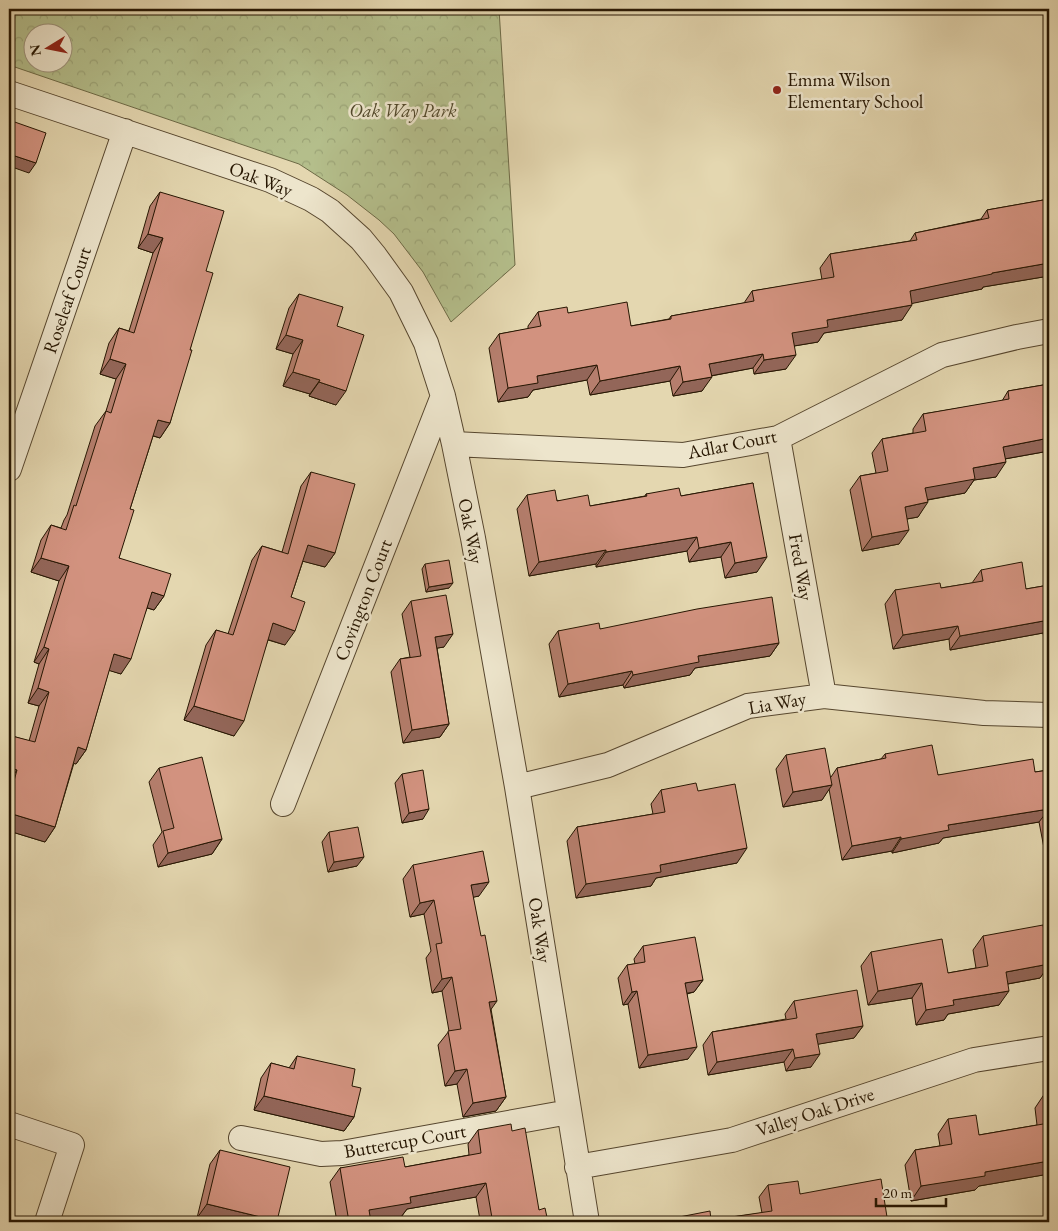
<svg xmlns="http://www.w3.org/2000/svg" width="1058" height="1231" font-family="'EB Garamond',serif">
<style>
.park{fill:url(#park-crowns);stroke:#6d6a46;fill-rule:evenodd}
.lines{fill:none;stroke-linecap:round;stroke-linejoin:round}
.street-casing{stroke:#56462e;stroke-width:26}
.street{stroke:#ede5cc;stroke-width:24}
.wall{fill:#b57e6d;stroke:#261602}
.shaded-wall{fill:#936659;stroke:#261602}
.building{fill:#d2927f;stroke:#261602}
.poi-dot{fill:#8f2418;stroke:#ede5cc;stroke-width:2}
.labels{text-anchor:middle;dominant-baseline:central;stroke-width:5;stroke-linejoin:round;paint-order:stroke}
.poi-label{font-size:19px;fill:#261602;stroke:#ede5cc;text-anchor:start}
.park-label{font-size:19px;font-style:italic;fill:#51482b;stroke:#ede5cc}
.street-label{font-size:19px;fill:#261602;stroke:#ede5cc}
</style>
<defs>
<pattern id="park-crowns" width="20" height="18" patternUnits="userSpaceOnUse" patternTransform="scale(1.25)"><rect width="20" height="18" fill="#b4be8b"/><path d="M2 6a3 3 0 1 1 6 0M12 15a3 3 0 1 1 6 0" fill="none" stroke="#9ba376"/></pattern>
</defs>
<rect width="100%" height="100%" fill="#e4d7b0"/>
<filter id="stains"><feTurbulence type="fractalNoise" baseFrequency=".004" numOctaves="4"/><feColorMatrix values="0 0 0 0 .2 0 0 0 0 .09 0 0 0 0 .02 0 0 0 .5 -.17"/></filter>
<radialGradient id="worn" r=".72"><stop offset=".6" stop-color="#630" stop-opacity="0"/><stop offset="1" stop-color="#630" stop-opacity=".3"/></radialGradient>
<path class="park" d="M9,9H499L515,265L451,322L423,272L394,234L379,220L347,195L299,164L9,65ZM32,32H62V62H32Z"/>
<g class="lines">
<g class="street-casing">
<path id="street" d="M9,93L270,180L311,199L330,211L361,239L375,256L401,292L426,343L443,396L454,444L473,538L517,787L587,1222
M778,438L824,696
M454,444L683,455L778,438L942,355L1017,337L1049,331
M9,469L125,131
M517,787L608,765L748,706L824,696L984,713L1049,715
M283,804L443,396
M9,1124L72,1145L47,1222
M241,1138L321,1154L342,1153L569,1112
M577,1167L732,1140L974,1060L1049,1048"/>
</g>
<use href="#street" class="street"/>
</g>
<path class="wall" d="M160,192L206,271L190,350L170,423L160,438L153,436L130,509L119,558L164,596L154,610L147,608L121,674L109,670L86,750L76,764L74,763L55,827L45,842L9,831V741L12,736L29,741L39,706L28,703L39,664L34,662L59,581L31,572L41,540L51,525L61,528L64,520L67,515L95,426L106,411L116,379L100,374L109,343L119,328L129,331L153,253L138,248L150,206Z
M1049,199V276L983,287L982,289L912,303L902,320L824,333L818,342L794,346L786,369L754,374L753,368L711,376L702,391L673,396L670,381L590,395L587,380L533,390L528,397L498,402L489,348L499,334L528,329V326L538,312L568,313L631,326L669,319L671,316L744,303L752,291L822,280L820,268L830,254L910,241L915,233L981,219L987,210Z
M299,294L337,326L336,405L309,396L310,394L283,386L293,354L276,349L289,308Z
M1049,384V451L1005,459L996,477L974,480L965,493L928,500L918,517L907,519L899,544L862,551L850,490L860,476L876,473L872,453L882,439L913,433V429L923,414L1002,401L1008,391Z
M311,472L335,553L325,567L303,561L291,597L285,645L268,640L234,736L184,720L206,645L216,630L228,634L252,560L262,546L282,552L301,486Z
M753,483L757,572L725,578L721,557L689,562L687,551L596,567V564L529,576L517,509L527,495L590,506L645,496L646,494L681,496Z
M425,564L449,588L426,592L422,569Z
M981,570L1026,589L1049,585V655H1047L1043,633L950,650L949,639L893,649L885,604L895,590L941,588L972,583Z
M411,601L444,647L437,648L449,724L440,737L403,743L391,672L400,659L410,657L402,614Z
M600,629L779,643L770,656L695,668L690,675L624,688L623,685L559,697L549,644L558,631Z
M885,754L938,775L1035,772L1049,770V847L1044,848L1039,822L943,838L939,843L892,853V851L842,860L829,789L822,800L783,807L776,769L786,755L831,777L837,768L881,759Z
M159,768L222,839L212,854L158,867L153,845L162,832L149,782Z
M402,774L423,819L402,823L395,783Z
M661,790L698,791L737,863L656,878L651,886L576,898L567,841L577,827L653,814L651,804Z
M329,832L357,866L328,872L322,842Z
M413,865L479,896L473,897L491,1009L506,1097L496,1111L463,1117L457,1084L445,1086L438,1045L449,1031L442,991L432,993L426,958L431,951L424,914L410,917L403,879Z
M983,936L1049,959V965L1040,978L1008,984L999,1005L948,1014L944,1020L916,1025L912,998L868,1005L861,966L871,952L948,973L976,968L973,950Z
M643,946L703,980L694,992L687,994L688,1059L639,1068L628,1004L623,1005L618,978L627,965L635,964L634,959Z
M794,1001L863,1026L854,1038L818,1044L811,1067L786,1071L784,1062L708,1075L703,1045L712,1032L786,1019L785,1014Z
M297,1056L352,1086L354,1117L344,1131L254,1110L261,1078L271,1063L289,1068Z
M1045,1093H1049V1174L979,1186L975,1190L911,1201L905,1165L915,1150L940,1146L938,1134L948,1119L979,1135L1037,1125L1035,1108Z
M478,1130L512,1131L539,1210L548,1222H479L480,1220L476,1197L407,1209L401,1217L371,1222H337L330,1182L340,1168L405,1167L469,1155L468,1144Z
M220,1150L277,1221L276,1222H213L197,1218L210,1164Z
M768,1185L800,1194L884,1222H662L664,1220H711L762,1213L759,1197Z"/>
<path class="shaded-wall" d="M9,154L36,163L29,173L9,166Z
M148,234L163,238L153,253L138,248Z
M1049,263V276L983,287L982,289L900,306L910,291L992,273Z
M912,305L902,320L824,333L818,342L782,348L792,333L827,320Z
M286,335L303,340L293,354L276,349Z
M763,354L753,368L699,378L709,364Z
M796,355L786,369L754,374L764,360Z
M110,359L126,364L116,379L100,374Z
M597,365L587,380L533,390L528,397L498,402L508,388L537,376Z
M680,366L670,381L590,395L600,381Z
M293,372L320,380L310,394L283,386Z
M712,377L702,391L673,396L683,382Z
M319,382L346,391L336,405L309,396Z
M158,420L170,423L160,438L148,434Z
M1049,438V451L993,461L1003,447Z
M1006,462L996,477L974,480L965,493L915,502L925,488L973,468Z
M928,502L918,517L895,521L905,507Z
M909,530L899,544L862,551L872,537Z
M697,537L687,551L596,567L606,552Z
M731,542L721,557L689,562L699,548Z
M308,545L335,553L325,567L298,560Z
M606,550L596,564L529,576L539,562Z
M767,557L757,572L725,578L735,563Z
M41,558L69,566L59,581L31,572Z
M453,583L449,588L426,592L429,587Z
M152,592L164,596L154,610L142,606Z
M1049,620V625L1043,633L950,650L960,636Z
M273,623L295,631L285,645L263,638Z
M958,626L949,639L893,649L903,635Z
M453,634L444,647L426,650L435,637Z
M779,643L770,656L695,668L690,675L624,688L633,675L698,656Z
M44,647L49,649L39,664L34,662Z
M114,654L131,659L121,674L104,669Z
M632,671L623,685L559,697L568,684Z
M38,688L49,692L39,706L28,703Z
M194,706L244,721L234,736L184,720Z
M449,724L440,737L403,743L412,730Z
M78,747L86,750L76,764L68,762Z
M9,767L17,770L9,782Z
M832,785L822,800L783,807L793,792Z
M429,809L423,819L402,823L409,813Z
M1049,809L1039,822L943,838L939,843L892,853L901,839L948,825Z
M9,813L55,827L45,842L9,831Z
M901,837L892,851L842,860L852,846Z
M222,839L212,854L158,867L168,853Z
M1049,841V847L1044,848Z
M747,848L737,863L656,878L651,886L576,898L586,884L660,865Z
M364,857L357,866L328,872L334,862Z
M489,882L479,896L461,900L471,885Z
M434,900L424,914L410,917L420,903Z
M1049,964V965L1040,978L996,986L1006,972Z
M452,977L442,991L432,993L442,979Z
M703,980L694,992L677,995L685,983Z
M922,983L912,998L868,1005L878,991Z
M637,991L628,1004L623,1005L632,992Z
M1009,991L999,1005L948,1014L944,1020L916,1025L926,1010L953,1000Z
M497,1001L487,1015L489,1002Z
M863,1026L854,1038L808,1046L816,1034Z
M697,1047L688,1059L639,1068L648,1055Z
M793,1049L784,1062L708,1075L717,1062Z
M820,1054L811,1067L786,1071L795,1058Z
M467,1069L457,1084L445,1086L455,1071Z
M264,1096L354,1117L344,1131L254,1110Z
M506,1097L496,1111L463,1117L473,1103Z
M1049,1161V1174L979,1186L975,1190L911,1201L921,1186L985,1172Z
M486,1183L476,1197L407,1209L401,1217L371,1222H361L369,1210L410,1197Z
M207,1204L277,1221L276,1222H213L197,1218Z
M887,1217L884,1222H860Z"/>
<path class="building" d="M9,120L46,133L36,163L9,154Z
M160,192L224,211L206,271L213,273L190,350H192L170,423L158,420L130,509L134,510L119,558L171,574L164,596L152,592L131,659L114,654L86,750L78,747L55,827L9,813V799L17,770L9,767V749L12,736L35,742L49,692L38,688L49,649L44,647L69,566L41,558L51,525L66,530L74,505L76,506L106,411L111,413L126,364L110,359L119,328L134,333L163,238L148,234Z
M1049,199V263L992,273V274L910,291L912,305L827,320L828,327L792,333L796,355L764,360L763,354L709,364L712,377L683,382L680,366L600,381L597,365L537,376L538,383L508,388L499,334L541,326L538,312L567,307L568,313L627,302L631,326L671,319V316L754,301L752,291L834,277L830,254L917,240L915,233L989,218L987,210Z
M299,294L343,307L337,326L364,335L346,391L319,382L320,380L293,372L303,340L286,335Z
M1049,384V438L1003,447L1006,462L973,468L975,479L925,488L928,502L905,507L909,530L872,537L860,476L888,471L882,439L926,431L923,414L1009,399L1008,391Z
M311,472L355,484L335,553L308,545L291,597L305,602L295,631L273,623L244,721L194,706L216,630L233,635L262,546L288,554Z
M753,483L767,557L735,563L731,542L699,548L697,537L606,552V550L539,562L527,495L555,490L557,501L588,495L590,506L647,496L646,494L679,488L681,496Z
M449,560L453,583L429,587L425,564Z
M1022,562L1026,589L1049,585V620L960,636L958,626L903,635L895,590L940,583L941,588L983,581L981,570Z
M446,595L453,634L435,637L449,724L412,730L400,659L421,656L411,601Z
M772,597L779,643L698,656L699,662L633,675L632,671L568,684L558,631L599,623L600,629L697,609Z
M932,745L938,775L1033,759L1035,772L1049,770V811V809L948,825L949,830L901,839V837L852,846L837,768L886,758L885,754Z
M825,748L832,785L793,792L786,755Z
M202,757L222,839L168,853L163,831L174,828L159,768Z
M423,770L429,809L409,813L402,774Z
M696,783L698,791L735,784L747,848L660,865L661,872L586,884L577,827L665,812L661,790Z
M358,827L364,857L334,862L329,832Z
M483,851L489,882L471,885L481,936L485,935L497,1001L489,1002L506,1097L473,1103L467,1069L455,1071L448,1031L461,1029L452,977L442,979L436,944L442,943L434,900L420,903L413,865Z
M1043,925L1049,959V964L1006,972L1009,991L953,1000L954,1005L926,1010L922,983L878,991L871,952L942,939L948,973L988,966L983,936Z
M695,937L703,980L685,983L697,1047L648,1055L637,991L632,992L627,965L645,962L643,946Z
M857,990L863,1026L816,1034L820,1054L795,1058L793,1049L717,1062L712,1032L797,1018L794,1001Z
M297,1056L355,1069L352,1086L361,1088L354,1117L264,1096L271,1063L294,1069Z
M1045,1093H1049V1121Z
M976,1115L979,1135L1049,1123V1161L985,1172V1176L921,1186L915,1150L952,1144L948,1119Z
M511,1124L512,1131L525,1128L539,1210L545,1208L548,1222H481L480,1220L492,1218L486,1183L410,1197L411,1203L369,1210L371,1222H349L340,1168L403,1157L405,1167L481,1153L478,1130Z
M220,1150L290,1167L277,1221L207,1204Z
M881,1179L887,1217L860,1222H664V1220L710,1211L711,1220L772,1211L768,1185L798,1181L800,1194Z"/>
<circle class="poi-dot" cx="777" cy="90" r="5"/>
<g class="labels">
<g class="poi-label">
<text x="787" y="79">Emma Wilson<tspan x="787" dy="22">Elementary School</tspan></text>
</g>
<g class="park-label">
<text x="403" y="110">Oak Way Park</text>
</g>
<g class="street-label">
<text transform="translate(261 179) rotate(21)">Oak Way</text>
<text transform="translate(67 300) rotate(-71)">Roseleaf Court</text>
<text transform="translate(732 444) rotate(-11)">Adlar Court</text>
<text transform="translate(471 531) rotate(79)">Oak Way</text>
<text transform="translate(801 567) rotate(80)">Fred Way</text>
<text transform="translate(363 600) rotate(-69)">Covington Court</text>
<text transform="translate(777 703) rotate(-10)">Lia Way</text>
<text transform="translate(540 930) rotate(81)">Oak Way</text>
<text transform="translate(815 1112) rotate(-18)">Valley Oak Drive</text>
<text transform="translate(405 1141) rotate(-10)">Buttercup Court</text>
</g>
</g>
<rect width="1058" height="1231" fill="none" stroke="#e4d7b0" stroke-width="30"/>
<rect x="10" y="10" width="1038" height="1211" fill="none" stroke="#261602" stroke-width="2.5"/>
<rect x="15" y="15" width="1028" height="1201" fill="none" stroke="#261602"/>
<g transform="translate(48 48) rotate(260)"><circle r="24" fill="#ede5cc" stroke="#9d927b"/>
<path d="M0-4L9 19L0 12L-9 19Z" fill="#8f2418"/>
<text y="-8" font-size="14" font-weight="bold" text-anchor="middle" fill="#261602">N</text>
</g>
<path d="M876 1198v8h70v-8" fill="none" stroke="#261602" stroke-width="2.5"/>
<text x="883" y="1198" font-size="15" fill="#261602" stroke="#ede5cc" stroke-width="4" paint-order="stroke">20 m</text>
<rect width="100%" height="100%" filter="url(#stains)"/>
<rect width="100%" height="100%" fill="url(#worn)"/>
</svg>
